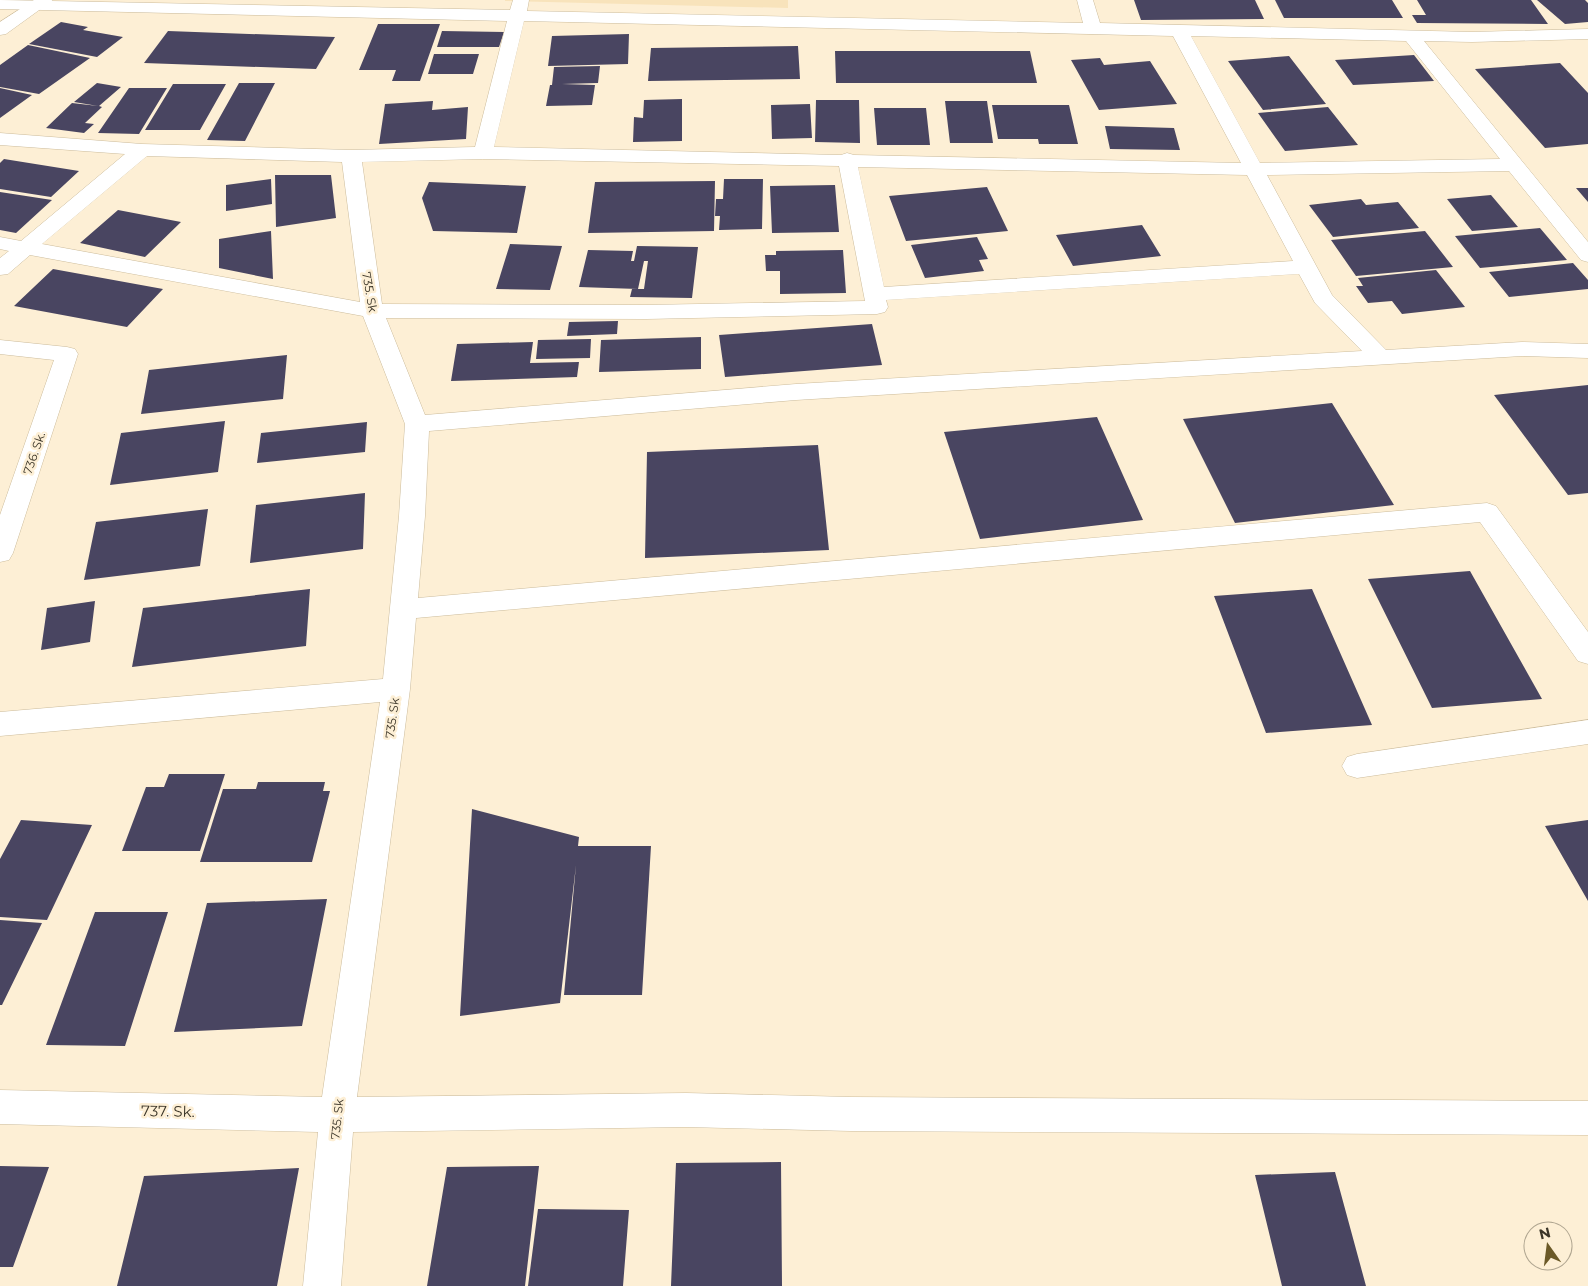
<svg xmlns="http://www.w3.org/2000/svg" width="1588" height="1286" font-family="Montserrat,sans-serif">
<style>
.built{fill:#f8e3bb}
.building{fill:#494561}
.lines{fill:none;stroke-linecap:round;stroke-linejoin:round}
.minor-casing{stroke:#ccbc9c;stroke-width:1}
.tertiary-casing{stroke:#ccbc9c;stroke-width:1}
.minor{fill:#fff;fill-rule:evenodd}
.tertiary{fill:#fff;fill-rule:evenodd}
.labels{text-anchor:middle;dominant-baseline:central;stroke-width:5;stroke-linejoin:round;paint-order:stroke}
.street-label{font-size:12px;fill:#3b3528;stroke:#fdefd5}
.near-street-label{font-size:15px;fill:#3b3528;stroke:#fdefd5}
</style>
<rect width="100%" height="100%" fill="#fdefd5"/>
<path class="built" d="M505,0H788V8L505,1Z"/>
<path class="building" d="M1134,0H1255L1264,19L1141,20Z
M1275,0H1392L1403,18H1284Z
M1417,0H1531L1548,24L1417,23L1412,15H1426Z
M1537,0H1585L1588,3V22L1565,24Z
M61,22L88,27L83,30L123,37L97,57L29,44Z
M378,24H440L420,81H392L396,70H359Z
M168,31L335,37L316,69L144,63Z
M442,31L504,32L499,47H437Z
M629,34L628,64L548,66L552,36Z
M28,45L90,58L39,94L0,87V65Z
M798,46L800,79L648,81L651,48Z
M835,51H1030L1037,83H836Z
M434,54H479L473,74H428Z
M1414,55L1434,81L1353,85L1335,60Z
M1289,56L1326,104L1263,110L1228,61Z
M1100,58L1104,65L1150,61L1177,104L1099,110L1071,60Z
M1560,63L1588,93V144L1545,148L1475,69Z
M600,66L598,83L562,84L595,85L592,105L546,106L550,85H552L554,67Z
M97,83L121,87L99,106L102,107L85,123L94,124L84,133L46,128L72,103L98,106L74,102Z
M239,83H275L245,141L207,140Z
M173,84H226L200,130H145Z
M0,88L32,95L0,118Z
M129,88H167L139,134L98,133Z
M682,99V141L633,142L634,117L643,118L644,100Z
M816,100H859L860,143L815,142Z
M433,101L432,110L468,107L466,139L379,144L385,104Z
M945,101H987L993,143H950Z
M810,104L812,138L772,139L771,105Z
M992,105H1069L1078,144H1039L1038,139H998Z
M1328,107L1358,145L1285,151L1258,113Z
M874,108H926L930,145H877Z
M1105,126L1174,128L1180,150L1110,149Z
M4,159L79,171L51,197L0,189V163Z
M275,175H331L336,218L276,227Z
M271,179L272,204L226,211V185Z
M724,179H763L762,229L719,230L720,216H715L716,199H723Z
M715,181L714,231L588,233L595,182Z
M429,182L526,186L517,233L433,231L422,198Z
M835,185L839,232L772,233L770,186Z
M987,187L1008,231L906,241L889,196Z
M1576,188H1588V202Z
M0,192L52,200L16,233L0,230Z
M1491,195L1518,227L1472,231L1447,199Z
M1361,199L1366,205L1398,202L1419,228L1333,237L1309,205Z
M118,210L181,222L145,257L80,243Z
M1142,225L1161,256L1073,266L1056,235Z
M1540,228L1567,260L1480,268L1455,236Z
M271,231L273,279L219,268V239Z
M1425,231L1453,267L1356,276L1331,240Z
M977,237L988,259L979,260L984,271L925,278L911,245Z
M510,244L562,246L550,290L496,289Z
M637,246L698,247L692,298L630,297L632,289H644L648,261H644L638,289L579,287L588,250L633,251L631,261H634Z
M843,250L846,293L780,294V271H766L765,255H776V251Z
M1573,263L1588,280V289L1509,297L1489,272Z
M53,269L163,289L127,327L14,306Z
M1436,270L1465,307L1402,314L1392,301L1368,303L1356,286H1363L1358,278Z
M618,321L617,334L567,336L569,322Z
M872,324L882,365L725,377L719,335Z
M701,337V369L599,372L601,340Z
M591,339L590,358L536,359L538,340Z
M533,342L530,363L579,362L577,377L451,381L457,344Z
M287,355L283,399L141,414L149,370Z
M1588,385V493L1568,495L1494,395Z
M1332,403L1394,505L1235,523L1183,419Z
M1097,417L1143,520L980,539L944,432Z
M225,421L218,472L110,485L121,433Z
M367,422L365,452L257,463L261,433Z
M818,445L829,550L645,558L647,452Z
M365,493L363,549L250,563L256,505Z
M208,509L200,566L84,580L96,522Z
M1470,571L1542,699L1432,708L1368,579Z
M310,589L306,646L132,667L143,608Z
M1312,589L1372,725L1266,733L1214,596Z
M95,601L90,642L41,650L47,608Z
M169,774H225L200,851H122L146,787H164Z
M258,782H325L323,791H330L312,862H200L223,789H256Z
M472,809L579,837L578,846H651L642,995H564L576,865L560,1003L460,1016Z
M21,820L92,825L47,920L0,917V859Z
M1588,820V901L1545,826Z
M327,899L302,1026L174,1032L207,903Z
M95,912H168L125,1046L46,1045Z
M0,920L42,923L2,1005H0Z
M781,1162L782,1286H671L676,1163Z
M0,1166L49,1167L13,1267H0Z
M539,1166L525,1286H427L447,1167Z
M299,1168L277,1286H117L144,1176Z
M1335,1172L1366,1286H1282L1255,1175Z
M538,1209L629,1210L623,1286H528Z"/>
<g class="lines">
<g class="minor-casing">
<path id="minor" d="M0,0L510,10L513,0H529L527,11L1083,23L1077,0H1093L1100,23L1472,32L1588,29V39L1472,42L1424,41L1588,242V262L1581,260L1509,171L1267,175L1332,295L1386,350L1522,342L1588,344V358L1522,356L796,400L429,431L425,516L418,598L1487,503L1496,506L1588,632V664L1578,661L1480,522L416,618L410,689L357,1097L686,1093L851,1097L1588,1101V1135L851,1131L686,1127L353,1132L341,1286H303L318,1132L0,1124V1090L322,1097L380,702L0,736V712L383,679L399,516L405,424L363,316L30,255L8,274L0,275V258L9,251L0,249V237L21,241L125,154L0,145V133L142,144L351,150L475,147L507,21L0,9ZM524,21L1173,36L1241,163L854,155L847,153L841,155L494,147ZM1191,36L1406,41L1500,159L1260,163ZM147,156L342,162L360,302L42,244ZM483,159L839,166L865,301L646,305L382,304L362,162ZM858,167L1247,175L1293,261L884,287ZM1299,274L1315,303L1362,351L796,384L425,415L386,318L646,319L877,314L885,312L888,307L886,300Z
M0,340L67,347L75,349L78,354L13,553L9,560L0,562V515L54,360L0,354Z
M1588,720V744L1357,778L1347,775L1342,766L1347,757L1357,754Z"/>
</g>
<g class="tertiary-casing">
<path id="tertiary" d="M34,0H53L6,34L0,35V22Z"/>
</g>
<use href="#minor" class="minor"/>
<use href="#tertiary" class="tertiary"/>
</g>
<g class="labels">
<g class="street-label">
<text transform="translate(370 292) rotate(80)">735. Sk</text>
<text transform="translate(34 453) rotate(-71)">736. Sk.</text>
<text transform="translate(392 718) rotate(-82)">735. Sk</text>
<text transform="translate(337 1119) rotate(-84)">735. Sk</text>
</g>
<g class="near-street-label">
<text transform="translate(168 1111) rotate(1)">737. Sk.</text>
</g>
</g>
<g transform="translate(1548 1246) rotate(346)"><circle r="24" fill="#fdefd5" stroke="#afa590"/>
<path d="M0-4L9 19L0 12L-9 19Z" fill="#6b5927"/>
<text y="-8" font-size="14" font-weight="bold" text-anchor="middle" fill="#3b3528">N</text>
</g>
</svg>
